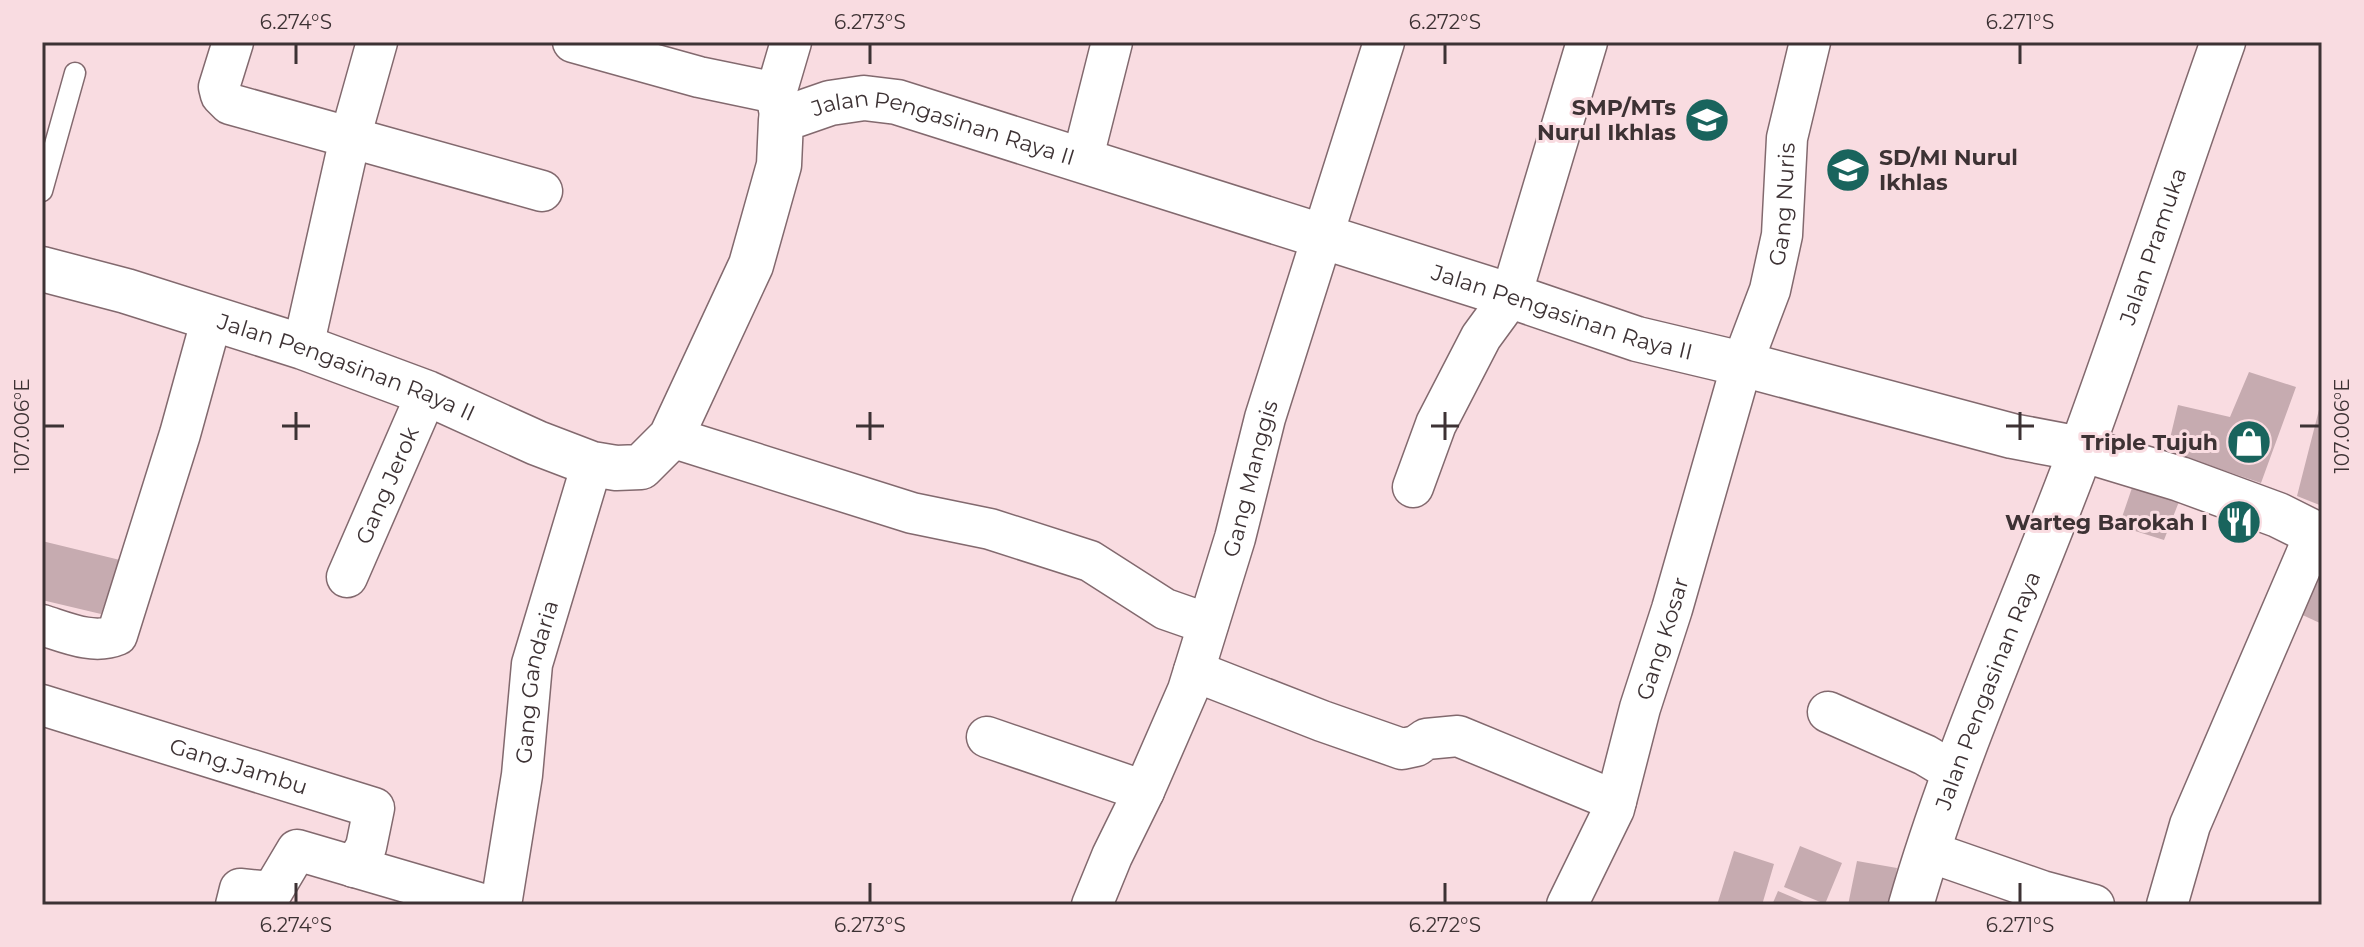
<svg xmlns="http://www.w3.org/2000/svg" width="2364" height="947" font-family="Montserrat,sans-serif">
<style>
.building{fill:#c6abb0}
.lines{fill:none;stroke-linecap:round;stroke-linejoin:round}
.service-casing{stroke:#82696e;stroke-width:23}
.minor-casing{stroke:#82696e;stroke-width:43}
.tertiary-casing{stroke:#82696e;stroke-width:47}
.service{stroke:#fff;stroke-width:20}
.minor{stroke:#fff;stroke-width:40}
.tertiary{stroke:#fff;stroke-width:44}
.ticks{fill:none;stroke:#3d3234;stroke-width:3}
.labels{text-anchor:middle;dominant-baseline:central;stroke-width:6;stroke-linejoin:round;paint-order:stroke}
.poi-label{font-size:22px;font-weight:bold;fill:#3d3234;stroke:#f9dce1;text-anchor:end}
.street-label{font-size:22px;fill:#3d3234;stroke:#f9dce1}
.neatline{fill:none;stroke:#3d3234;stroke-width:3}
.ticks-label{font-size:20px;text-anchor:middle;fill:#3d3234}
</style>
<rect width="100%" height="100%" fill="#f9dce1"/>
<path class="building" d="M2249,372L2296,387L2261,483L2167,451L2178,405L2230,417Z
M2321,402H2322V506L2297,496Z
M2135,479L2180,499L2164,540L2119,526Z
M42,541L120,560L101,614L42,600Z
M2322,551V624L2296,612Z
M1800,846L1842,863L1825,904L1784,887Z
M1734,851L1774,864L1762,905H1717Z
M1857,861L1897,868L1890,905H1848Z
M1778,891L1811,905H1772Z"/>
<g class="lines">
<g class="service-casing">
<path id="service" d="M42,191L75,73"/>
</g>
<g class="minor-casing">
<g id="minor">
<path d="M233,42L219,87L221,95L230,104L542,191"/>
<path d="M573,42L699,77L776,93"/>
<path d="M781,120L776,93L791,42"/>
<path d="M1082,161L1112,42"/>
<path d="M303,347L350,138L377,42"/>
<path d="M671,437L912,513L990,529L1090,561L1165,609L1208,624"/>
<path d="M1413,487L1436,424L1481,337L1511,296L1587,42"/>
<path id="s1" d="M347,577L427,393"/>
<path d="M42,625C65,632 93,645 117,635L180,434L212,318"/>
<path d="M1194,671L1322,721L1402,749L1416,746L1426,739L1458,736L1616,801"/>
<path id="s2" d="M42,705L374,808L366,847L354,867"/>
<path d="M1828,712L1925,755L1955,773"/>
<path d="M987,737L1144,791"/>
<path d="M1927,851L2042,891L2094,905"/>
<path d="M236,905L240,889L272,892L297,850L485,905"/>
<path id="s3" d="M501,905L522,775L532,664L592,464"/>
<path id="s4" d="M1092,905L1112,856L1144,791L1188,690L1235,538L1265,418L1384,42"/>
<path id="s5" d="M1567,905L1614,809L1640,708L1672,609L1742,364L1770,290L1782,235L1787,138L1810,42"/>
<path d="M2167,905L2190,825L2315,534"/>
</g>
</g>
<g class="tertiary-casing">
<g id="tertiary">
<path id="s6" d="M42,269L126,291L303,347L427,393L537,443L592,464L616,468L641,467L671,437L751,265L779,165L781,120L830,103L864,98L897,102L1511,296L1637,339L1742,364L2012,436L2081,449L2180,479L2278,515L2322,537"/>
<path id="s7" d="M1911,905C1956,749 2025,601 2081,450C2131,315 2175,177 2223,42"/>
</g>
</g>
<use href="#service" class="service"/>
<use href="#minor" class="minor"/>
<use href="#tertiary" class="tertiary"/>
</g>
<path class="ticks" d="M296,44V64M870,44V64M1445,44V64M2020,44V64M296,412V440M870,412V440M1445,412V440M2020,412V440M44,426H64M282,426H310M856,426H884M1431,426H1459M2006,426H2034M2300,426H2320M296,883V903M870,883V903M1445,883V903M2020,883V903"/>
<defs>
<g id="school-disc" transform="scale(2.3)"><circle r="9.5" fill="#19645d" stroke="#f9dce1"/><path d="M0-5L7-2L0 1L-7-2ZM-4 1L0 2.5L4 1V4Q0 6-4 4Z" fill="#fff"/></g>
<g id="shop-disc" transform="scale(2.3)"><circle r="9.5" fill="#19645d" stroke="#f9dce1"/><path d="M-5-2.5h2.3a2.7 3.5 0 0 1 5.4 0H5L5.5 6h-11ZM-1.5-2.5h3a1.5 2.3 0 0 0-3 0Z" fill="#fff"/></g>
<g id="restaurant-disc" transform="scale(2.3)"><circle r="9.5" fill="#19645d" stroke="#f9dce1"/><path d="M-5-6h1v4h1v-4h1v4h1v-4h1v5L-1.5 .5V6h-2V.5L-5-1ZM5-6V6H3V1.5H1.5Q1.5-4 5-6Z" fill="#fff"/></g>
</defs>
<g fill-rule="evenodd">
<use href="#school-disc" x="1707" y="120"/>
<use href="#school-disc" x="1848" y="170"/>
<use href="#shop-disc" x="2249" y="442"/>
<use href="#restaurant-disc" x="2239" y="522"/>
</g>
<g class="labels">
<g class="poi-label">
<text x="1676" y="107">SMP/MTs<tspan x="1676" dy="25">Nurul Ikhlas</tspan></text>
<text x="1879" y="157" text-anchor="start">SD/MI Nurul<tspan x="1879" dy="25">Ikhlas</tspan></text>
<text x="2218" y="442">Triple Tujuh</text>
<text x="2208" y="522">Warteg Barokah I</text>
</g>
<g class="street-label">
<text stroke="none"><textPath href="#s6" startOffset="1184">Jalan Pengasinan Raya II</textPath></text>
<text stroke="none"><textPath href="#s5" startOffset="736">Gang Nuris</textPath></text>
<text stroke="none"><textPath href="#s7" startOffset="702">Jalan Pramuka</textPath></text>
<text stroke="none"><textPath href="#s6" startOffset="1832">Jalan Pengasinan Raya II</textPath></text>
<text stroke="none"><textPath href="#s6" startOffset="320">Jalan Pengasinan Raya II</textPath></text>
<text stroke="none"><textPath href="#s4" startOffset="456">Gang Manggis</textPath></text>
<text stroke="none"><textPath href="#s1" startOffset="100">Gang Jerok</textPath></text>
<text stroke="none"><textPath href="#s5" startOffset="284">Gang Kosar</textPath></text>
<text stroke="none"><textPath href="#s3" startOffset="226">Gang Gandaria</textPath></text>
<text stroke="none"><textPath href="#s7" startOffset="228">Jalan Pengasinan Raya</textPath></text>
<text stroke="none"><textPath href="#s2" startOffset="206">Gang.Jambu</textPath></text>
</g>
</g>
<rect width="2364" height="947" fill="none" stroke="#f9dce1" stroke-width="88"/>
<rect x="44" y="44" width="2276" height="859" class="neatline"/>
<g class="ticks-label">
<text x="296" y="29">6.274°S</text>
<text x="870" y="29">6.273°S</text>
<text x="1445" y="29">6.272°S</text>
<text x="2020" y="29">6.271°S</text>
<text transform="translate(2342 426) rotate(-90)" y="7">107.006°E</text>
<text transform="translate(22 426) rotate(-90)" y="7">107.006°E</text>
<text x="296" y="932">6.274°S</text>
<text x="870" y="932">6.273°S</text>
<text x="1445" y="932">6.272°S</text>
<text x="2020" y="932">6.271°S</text>
</g>
</svg>
